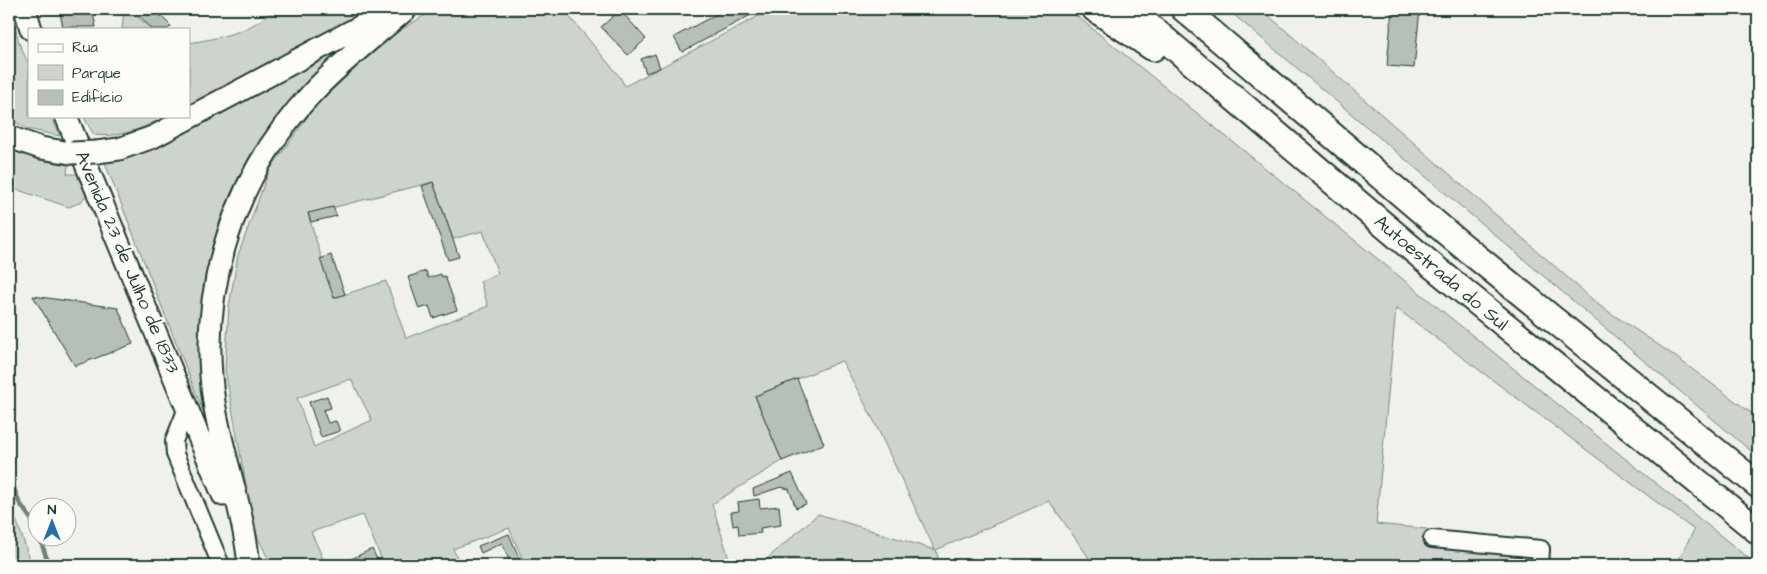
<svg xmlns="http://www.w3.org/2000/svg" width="1767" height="574" font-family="'Architects Daughter',sans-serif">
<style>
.green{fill:#cdd3cd;stroke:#768880;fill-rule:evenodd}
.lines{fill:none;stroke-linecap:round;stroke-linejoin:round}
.stream{stroke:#6c8077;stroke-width:4.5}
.building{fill:#b6bfb8;stroke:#1f3d34}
.minor-casing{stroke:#1f3d34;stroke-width:20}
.major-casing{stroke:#1f3d34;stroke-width:25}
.highway-casing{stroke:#1f3d34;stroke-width:29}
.minor{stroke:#fdfcf7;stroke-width:16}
.major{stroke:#fdfcf7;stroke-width:21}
.highway{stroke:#fdfcf7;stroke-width:25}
.major-bridge-casing{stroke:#1f3d34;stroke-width:25;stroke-linecap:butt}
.major-bridge{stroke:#fdfcf7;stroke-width:21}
.labels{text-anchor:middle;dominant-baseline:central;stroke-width:5;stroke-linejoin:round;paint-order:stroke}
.street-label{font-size:19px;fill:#1f3d34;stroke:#fdfcf7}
</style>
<rect width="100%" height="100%" fill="#f0f1eb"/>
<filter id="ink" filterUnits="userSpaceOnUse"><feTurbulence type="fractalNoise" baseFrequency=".02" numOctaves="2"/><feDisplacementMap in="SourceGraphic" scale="10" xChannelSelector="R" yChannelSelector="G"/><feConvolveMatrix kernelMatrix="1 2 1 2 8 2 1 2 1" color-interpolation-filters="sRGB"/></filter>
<g filter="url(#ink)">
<path class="green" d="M9,9H11L19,43L29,65V116H51L60,136L27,129L9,118Z
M124,9H129L151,29H122Z
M274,9H376L189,105V43C219,38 252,32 274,9Z
M435,9H563L620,77L625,86L772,9H1064L1078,17L1757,565H1676L1694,530L1396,308L1376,524L1427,529L1426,544L1530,555L1529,565H1094L1049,501L936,550L940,565H760L818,514L935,550L873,419L842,361L755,396L782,461L712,504L731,565H525L509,528L453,549L461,565H384L363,515L311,532L326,565H271L254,529L225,370L229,306L238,255L269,171L323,95L391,36ZM433,182L453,239L483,231L498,274L480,281L488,306L406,338L386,281L334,298L308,214ZM351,379L372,420L314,447L297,398Z
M1227,9H1261L1600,306L1669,352L1758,418L1752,452Z
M337,52H343L303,86L279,119L228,213L211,431L105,163L193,129Z
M83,116H167C143,128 121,138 94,135Z
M9,148L36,159L68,165L67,174H77L86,195L81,202L69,207L9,187Z
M9,499L32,565H9Z"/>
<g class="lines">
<path class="stream" d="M9,475L19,502L33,522L38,533
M39,536L49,565"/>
</g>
<path class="building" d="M59,9H92L96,27H63Z
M133,9H154L171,26L168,29H152Z
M726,9H762L682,52L674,37Z
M1392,9H1420L1414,68L1387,66Z
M620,10L646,39L628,55L601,27Z
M655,54L660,68L646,73L641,59Z
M433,182L459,257L448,260L422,186Z
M333,207L337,216L311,222L308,213Z
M331,255L345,294L334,298L320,259Z
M426,271L428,278L441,274L442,277L445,276L457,310L433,318L429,306L419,309L408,277Z
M33,296L118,308L133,344L75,366Z
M797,379L824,444L782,461L755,396Z
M327,396L331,408L323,410L328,423L336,421L340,431L321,437L309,402Z
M792,473L806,504L796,508L789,489L781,487L754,496L753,489Z
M759,499L760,508L779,506L781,525L760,528L761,533L739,535L738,525L733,526L731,512L739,511L738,502Z
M509,534L522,565H511L502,543L481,553L478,546Z
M372,549L380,565H352L349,560Z"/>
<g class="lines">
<g class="minor-casing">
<path id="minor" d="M187,408L174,441L175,454L221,565
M1432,539L1541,549L1540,565"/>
</g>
<g class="major-casing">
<path id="major" d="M25,9L31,29
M66,116L223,495
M9,137L41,148L71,153
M97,152L119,149L153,137L393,9
M248,557C242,504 222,454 214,402C197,289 235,174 313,92C341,62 375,36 406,9"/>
</g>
<g class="highway-casing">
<path id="highway" d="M1095,9L1153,48
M1129,9L1429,263L1758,531
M1184,9L1453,238L1758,485"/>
</g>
<use href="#minor" class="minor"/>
<use href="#major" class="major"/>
<use href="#highway" class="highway"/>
<g class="major-bridge-casing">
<path id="major-bridge" d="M71,153L97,152"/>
</g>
<use href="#major-bridge" class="major-bridge"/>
</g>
</g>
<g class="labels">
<g class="street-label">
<text transform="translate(127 262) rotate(67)">Avenida 23 de Julho de 1833</text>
<text transform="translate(1441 273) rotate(40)">Autoestrada do Sul</text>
</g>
</g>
<rect width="1767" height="574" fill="none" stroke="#fdfcf7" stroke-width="30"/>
<rect x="15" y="15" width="1737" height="544" fill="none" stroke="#1f3d34" stroke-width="2" filter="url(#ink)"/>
<rect x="28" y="28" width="162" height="90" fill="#fdfcf7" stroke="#a4b0a9"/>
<rect x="38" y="44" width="25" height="8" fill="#fdfcf7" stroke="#a4b0a9"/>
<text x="72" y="52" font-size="15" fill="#1f3d34">Rua</text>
<rect x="38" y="65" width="25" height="15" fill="#cdd3cd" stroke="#a4b0a9"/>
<text x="72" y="78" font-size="15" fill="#1f3d34">Parque</text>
<rect x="38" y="90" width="25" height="15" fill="#b6bfb8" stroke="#a4b0a9"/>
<text x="72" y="102" font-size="15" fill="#1f3d34">Edifício</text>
<g transform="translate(52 522)"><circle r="24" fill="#fdfcf7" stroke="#a4b0a9"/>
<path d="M0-4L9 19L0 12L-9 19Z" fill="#1f6fb2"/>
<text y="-8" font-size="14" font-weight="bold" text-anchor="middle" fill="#1f3d34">N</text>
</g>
</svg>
